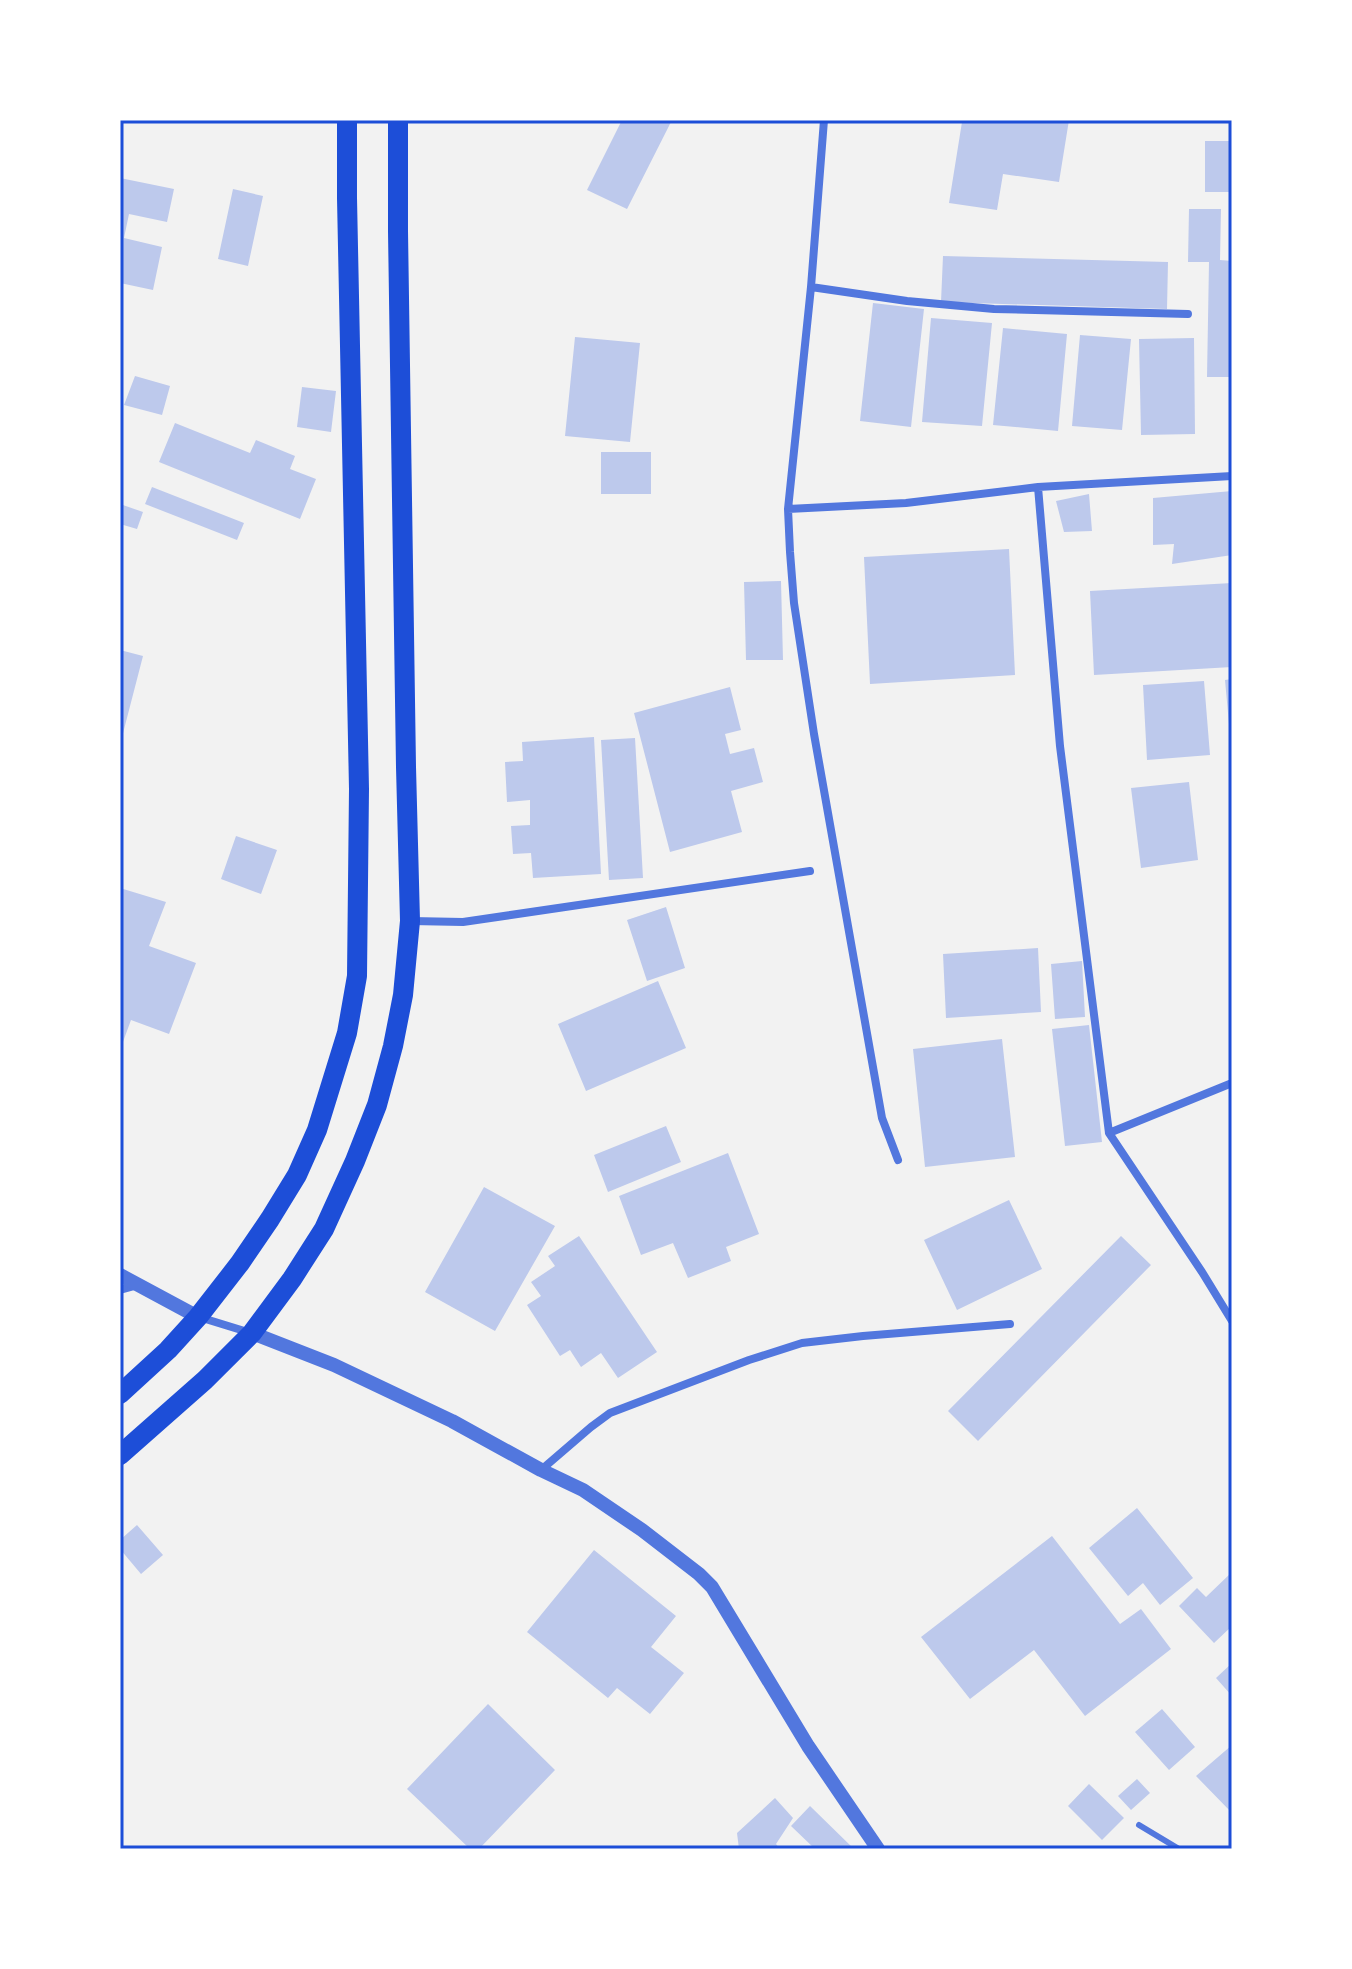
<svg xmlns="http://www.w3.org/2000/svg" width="1352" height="1969" font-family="Quicksand,sans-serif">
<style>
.building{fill:#bdc9ec}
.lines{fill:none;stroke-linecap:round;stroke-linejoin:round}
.service{stroke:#5277de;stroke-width:6}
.minor{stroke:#5277de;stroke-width:8}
.tertiary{stroke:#5277de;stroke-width:14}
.primary{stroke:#1d4ed8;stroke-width:20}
.neatline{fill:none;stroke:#1d4ed8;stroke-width:3}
</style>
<rect width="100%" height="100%" fill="#f2f2f2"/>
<path class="building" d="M622,120H672L627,209L587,190Z
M965,120H1069L1059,182L1003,174L997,210L949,203L962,122Z
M1205,141H1232V192H1205Z
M120,178L174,189L167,222L129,214L124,238L162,247L153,290L120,283Z
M233,189L263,196L248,266L218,259Z
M1189,209H1221L1220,260L1232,261V377H1207L1209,262H1188Z
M943,256L1168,262L1167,309L941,302Z
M873,303L924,309L911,427L860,421Z
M931,318L992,323L982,426L922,422Z
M1003,328L1067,334L1058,431L993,425Z
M1080,335L1131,339L1122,430L1072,426Z
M575,337L640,343L630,442L565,436Z
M1194,338L1195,434L1141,435L1139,339Z
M135,376L170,386L162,415L124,405Z
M302,387L336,391L331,432L297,427Z
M175,423L250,453L256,440L295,456L290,469L316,479L300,519L159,462Z
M601,452H651V494H601Z
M152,487L244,523L237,540L145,504Z
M1232,491V555L1172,564L1174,544L1153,545V498Z
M1089,494L1092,531L1064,532L1056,501Z
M120,504L143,512L137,529L120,524Z
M1009,549L1015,675L870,684L864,557Z
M781,581L783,660H746L744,582Z
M1232,583V667L1094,675L1090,591Z
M120,650L143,656L121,741H120Z
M1232,679V735H1230L1225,680Z
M1204,681L1210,755L1147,760L1143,685Z
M730,687L741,730L725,734L730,754L754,748L763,782L731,791L742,832L670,852L634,713Z
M594,737L601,874L533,878L531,853L513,854L511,826L530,825V800L507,802L505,762L523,761L522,742Z
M635,738L643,878L609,880L601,740Z
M1189,782L1198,860L1141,868L1131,788Z
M236,836L277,850L261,894L221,879Z
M120,888L166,902L149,946L196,963L169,1034L131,1020L120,1050Z
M666,907L685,968L647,981L627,920Z
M1038,948L1041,1012L946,1018L943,954Z
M1082,961L1085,1017L1055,1019L1051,964Z
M658,981L686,1048L586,1091L558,1024Z
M1089,1025L1102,1142L1065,1146L1052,1029Z
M1002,1039L1015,1157L925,1167L913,1049Z
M666,1126L681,1162L608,1192L594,1155Z
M728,1153L759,1234L726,1247L731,1261L688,1278L673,1243L641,1255L619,1196Z
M484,1187L555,1226L495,1331L425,1292Z
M1009,1200L1042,1269L957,1310L924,1240Z
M579,1236L657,1352L618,1378L601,1353L581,1367L570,1350L560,1356L527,1305L541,1296L531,1282L555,1266L548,1256Z
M1121,1236L1151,1265L978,1441L948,1411Z
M1137,1508L1193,1578L1160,1605L1143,1583L1128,1596L1089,1548Z
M137,1525L163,1555L141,1574L120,1549V1540Z
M1052,1536L1120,1624L1141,1609L1171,1649L1085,1716L1034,1650L970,1699L921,1637Z
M594,1550L676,1616L651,1647L684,1673L650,1714L617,1688L608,1698L527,1632Z
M1232,1572V1626L1214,1643L1179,1606L1197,1588L1206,1597Z
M1232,1663V1696L1216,1678Z
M488,1704L555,1770L479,1849H470L407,1789Z
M1162,1709L1195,1747L1169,1770L1135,1732Z
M1232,1745V1813L1196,1776Z
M1137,1779L1150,1793L1131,1810L1118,1796Z
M1089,1784L1124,1818L1102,1840L1068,1806Z
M775,1798L793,1818L776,1844L780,1849H739L737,1833Z
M810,1806L854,1849H815L791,1826Z"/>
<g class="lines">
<path class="service" d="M1139,1825L1179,1849"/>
<path class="minor" d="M824,120L811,287L788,509L790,552L794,603L814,734L882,1118L898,1160
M811,287L907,301L994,309L1188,314
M1038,487L1060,746L1109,1133L1202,1272L1232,1321
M788,509L906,503L1038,487L1232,476
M411,921L463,922L810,871
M1109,1133L1232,1083
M120,1290L138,1285
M199,1317L251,1333
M541,1470L591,1427L610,1413L749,1360L802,1343L863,1336L1010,1324"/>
<path class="tertiary" d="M120,1275L198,1317
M252,1333L334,1365L452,1421L541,1470L583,1490L642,1530L699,1574L712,1587L808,1746L878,1849"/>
<path class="primary" d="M120,1394L168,1350L198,1317L240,1263L270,1219L297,1175L317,1130L347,1033L357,976L359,789L347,198V120
M120,1455L205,1380L252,1333L292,1279L324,1229L355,1161L377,1105L393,1046L403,995L410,921L406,767L398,231V120"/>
</g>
<rect width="1352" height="1969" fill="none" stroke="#ffffff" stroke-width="244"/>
<rect x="122" y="122" width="1108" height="1725" class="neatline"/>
</svg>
